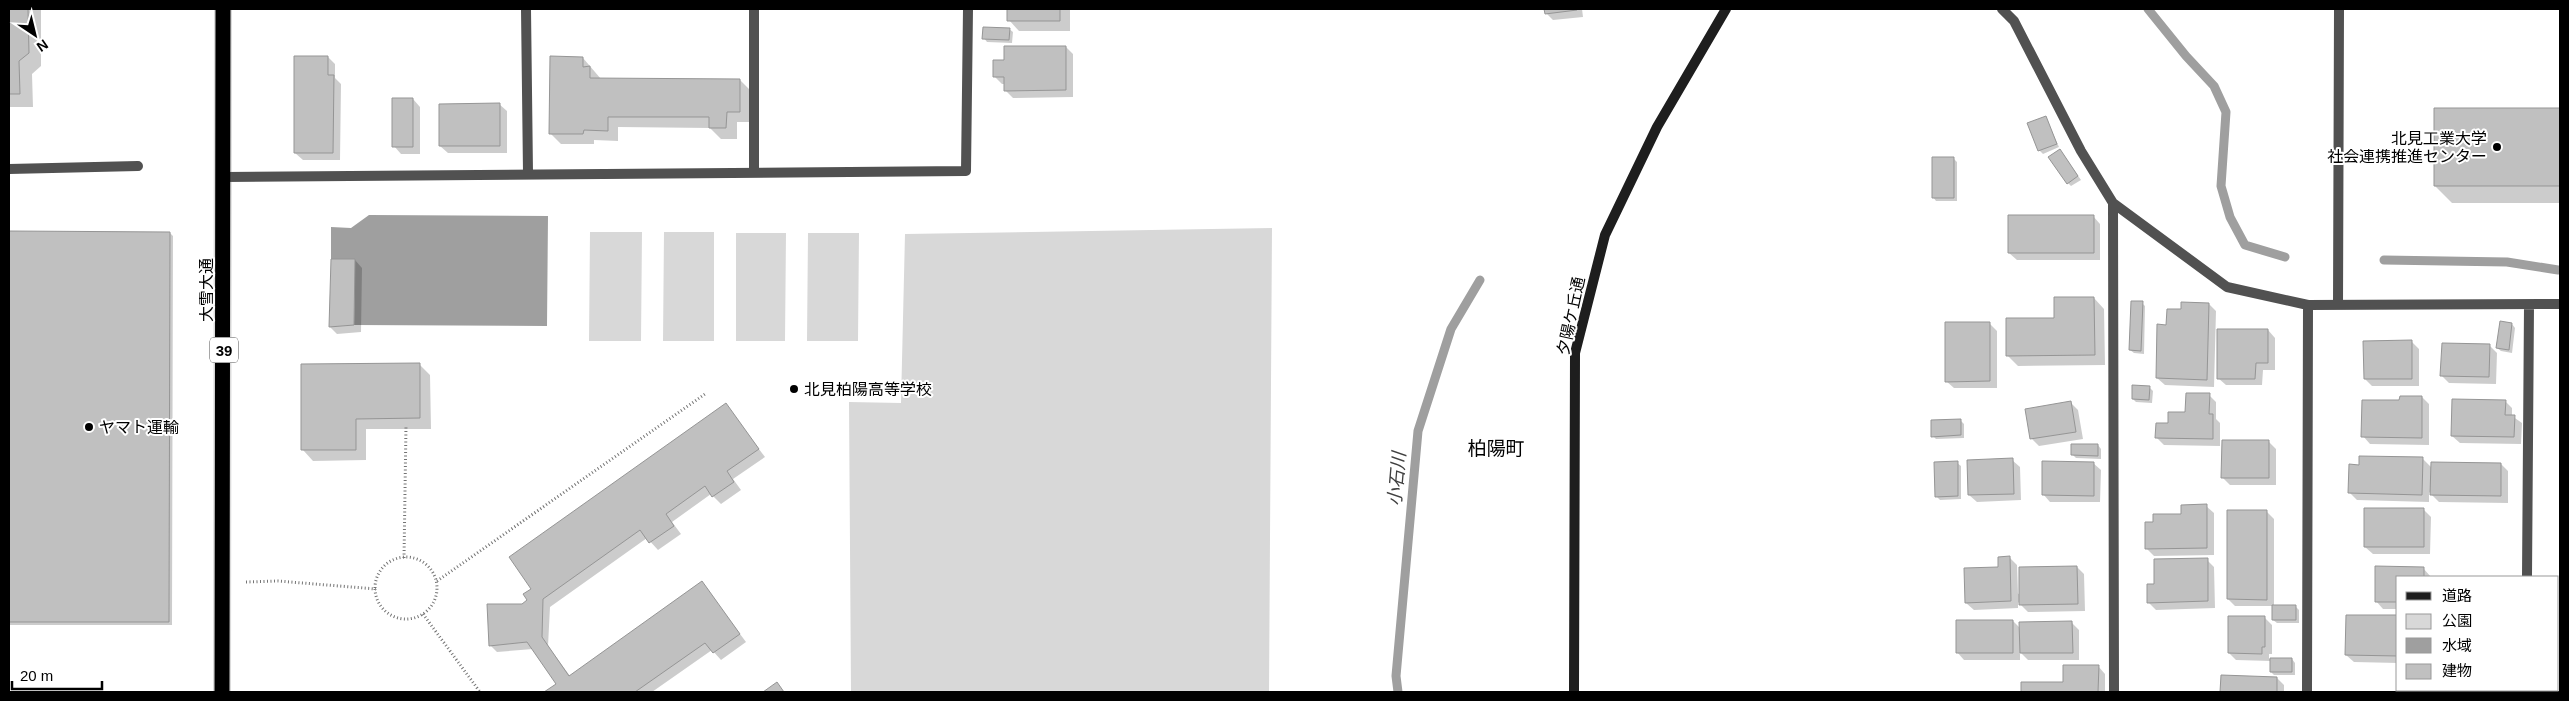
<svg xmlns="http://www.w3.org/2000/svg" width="2569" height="701" font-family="Arial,'Noto Sans JP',sans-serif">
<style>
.green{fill:#d8d8d8}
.water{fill:#9f9f9f}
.shadow{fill:#0003}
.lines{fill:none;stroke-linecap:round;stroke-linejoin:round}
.stream{stroke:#9f9f9f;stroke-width:9}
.building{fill:#c0c0c0;stroke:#959595}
.highway-casing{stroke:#dbdbdb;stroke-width:18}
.path{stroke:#737373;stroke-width:3;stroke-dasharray:1 2.5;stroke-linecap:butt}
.lane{stroke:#515151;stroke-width:10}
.street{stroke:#515151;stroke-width:10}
.secondary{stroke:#1e1e1e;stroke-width:10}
.highway{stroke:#000;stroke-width:15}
.poi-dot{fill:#000;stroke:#fff;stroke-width:2}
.labels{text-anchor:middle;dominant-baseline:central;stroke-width:4;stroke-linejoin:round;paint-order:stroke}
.shield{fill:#fff;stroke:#4c4c4c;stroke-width:1}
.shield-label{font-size:15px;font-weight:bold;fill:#000}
.poi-label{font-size:16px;fill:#000;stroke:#fff;text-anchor:start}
.street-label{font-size:16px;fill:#000;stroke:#fff}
.water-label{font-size:18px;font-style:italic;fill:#404040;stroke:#fff}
.quarter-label{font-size:19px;fill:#000;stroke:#fff}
</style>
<rect width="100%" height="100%" fill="#fff"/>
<path class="green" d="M1272,228L1269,692H851L849,402L901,403L905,234Z
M590,232H642L641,341H589Z
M664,232H714V341H663Z
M736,233H786L785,341H736Z
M808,233H859L858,341H807Z"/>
<path class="water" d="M369,215L548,216L547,326L354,325L355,259H331V227L351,228Z"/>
<path class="shadow" d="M9,9H41V66L32,74L33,107H9Z
M1009,9H1070V31H1019L1009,20Z
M1545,9H1582L1583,17L1553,20L1546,13Z
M1009,29L1013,32L1012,43L987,42L984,38Z
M1066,47L1073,54V97L1013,98L1005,90V84H1002L995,77L1005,62Z
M328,57L335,64V78L341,84L340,160H303L295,153Z
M583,58L601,79L740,80L751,91L750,122H737V139H721L710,128L618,127V141L594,140V144H561L550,133Z
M413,99L420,107V154H401L394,146Z
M499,104L507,111V153H448L440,146Z
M2435,109H2560V203H2452L2435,186Z
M2046,118L2059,147L2043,154L2039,150Z
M2063,154L2081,180L2071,186L2068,183Z
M1954,159L1957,162V201H1936L1933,197Z
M2093,216L2100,224V260H2017L2009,253Z
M9,233H170L173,236L172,625H9V632Z
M355,260L362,268L361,332L337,334L330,327Z
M2094,298L2104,309L2105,365L2018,366L2007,355Z
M2142,303L2145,306L2144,354L2134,353L2130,350Z
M2209,304L2216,311L2214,387L2165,385L2157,378L2167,326L2182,311Z
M1989,323L1997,331V388H1954L1946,381Z
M2512,324L2515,328L2512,353L2501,351L2497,348Z
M2268,330L2275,338V370H2263L2262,385H2226L2218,378Z
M2412,342L2419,349V386H2372L2365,379Z
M2489,345L2497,353L2496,384L2449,383L2442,376Z
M419,364L430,375L431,429H366V460L313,461L303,450Z
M2149,387L2153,391L2152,403L2136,402L2133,399Z
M2209,395L2216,402V419L2220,423V446L2164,445L2157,438L2169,425Z
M2422,397L2429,404V445L2370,444L2363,436L2401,401Z
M2505,401L2512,408V416L2522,423L2521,444L2460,443L2452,436Z
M2071,403L2078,410L2083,439L2039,446L2032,439L2027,410Z
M726,405L765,457L733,479L741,490L721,504L711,494L672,522L681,534L658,550L647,538L550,607L548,646L570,676L702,583L746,642L721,660L712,650L652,692H547L558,684L533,649L497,652L490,645L529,600L533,589Z
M1960,420L1964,424V438L1936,439L1933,436Z
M2269,442L2276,449V485H2230L2223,478Z
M2098,445L2101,449V459L2076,458L2073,455Z
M2422,458L2432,468L2501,464L2508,471V503L2439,502L2429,492V502L2357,500L2350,493L2360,466Z
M2012,460L2020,467L2021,500L1977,502L1969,495Z
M1957,463L1961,466V499L1940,500L1936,496Z
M2093,463L2101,470L2100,502H2050L2043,494Z
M2206,506L2214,513V555L2154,556L2146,548L2154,523Z
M2423,509L2431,517L2430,554H2373L2365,547Z
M2266,511L2274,519V606H2295L2299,610V623H2277L2273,620V606H2235L2228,599Z
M2010,558L2017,565L2018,594L2077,567L2084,574L2085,611L2028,612L2018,602V608L1974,610L1966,603Z
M2207,560L2214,567L2215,608L2156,610L2148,602Z
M2377,568H2423L2431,577H2398V609H2383L2376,601Z
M2398,616V663L2354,662L2346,655Z
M2265,618L2272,625V654H2269V659H2292L2295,663V675H2274L2271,672V661L2236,660L2229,653Z
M2013,621L2021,629L2072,623L2079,630V660H2028L2020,652V660H1964L1957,652Z
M2098,666L2105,674V692H2022V683H2064Z
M2222,676L2277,678L2284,685V692H2221Z
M2483,690H2522V692H2483Z"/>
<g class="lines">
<path class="stream" d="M2148,9L2186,56L2214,86L2226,112L2221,186L2230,217L2245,245L2285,257
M2384,260L2507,262L2558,270
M1398,692L1396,676L1418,431L1451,329L1480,280"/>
</g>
<path class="building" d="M9,9H28L29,53L19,61L20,94H9Z
M1007,9H1060V21H1007Z
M1544,9H1577V10L1545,14Z
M983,27L1010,28L1009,40L982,39Z
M1004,46H1066V90L1004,91V77H993V60H1004Z
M294,56H328V75H334L333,153H294Z
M550,56L583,57V67L590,66V78L740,79V112H727L726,128H709V117H608V131L584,130L583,134H549Z
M392,98H413V147H392Z
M500,103V146H439V104Z
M2434,108H2560V186H2434Z
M2046,116L2057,144L2038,151L2027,123Z
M2060,149L2078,176L2067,184L2048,157Z
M1932,157H1954V198H1932Z
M2008,215H2094V253H2008Z
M9,231L170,232L169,622H9Z
M331,259H355L354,325L329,327Z
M2054,297H2094L2095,355L2006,356V318H2054Z
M2131,301H2143L2141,351L2129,350Z
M2181,302L2209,303L2207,380L2156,378L2157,324L2166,325L2167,309H2181Z
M2500,321L2512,323L2509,350L2496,348Z
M1945,322H1990V381L1945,382Z
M2217,329H2268V363H2256L2255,379H2217Z
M2412,340V379H2364L2363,341Z
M2442,343L2490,344L2489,377L2440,376Z
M420,363V418L356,419V450H301V364Z
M2132,385L2150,386L2149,400L2132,399Z
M2186,393H2210L2209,414H2213V439L2155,438L2156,423H2168V412H2185Z
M2400,396H2422V438L2361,437L2362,400H2399Z
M2452,399L2506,400L2505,415H2515L2514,437L2451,436Z
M2071,401L2076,432L2030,439L2025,409Z
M726,403L759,449L727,471L734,482L712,497L705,486L666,514L674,526L649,543L640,530L543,599L542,637L569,676L702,581L740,634L713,653L705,643L635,692H544L556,684L527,642L489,646L487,604H522L527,600L523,594L531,589L509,557Z
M1961,419V435L1931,437V420Z
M2222,440H2269V478H2221Z
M2071,444H2098V456L2071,455Z
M2359,456L2423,457L2422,495L2348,493L2349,464L2359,465Z
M2013,458L2014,494L1968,495L1967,460Z
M1958,461V496L1935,497L1934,462Z
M2042,461L2094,462V496L2042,495Z
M2431,462L2501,463V496L2430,495Z
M2207,504V548L2145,549V522H2153V514H2181V505Z
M2364,508H2424V547H2364Z
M2227,510H2267V600L2227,599Z
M2010,556L2011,601L1965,603L1964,568L1998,567V557Z
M2208,558V601L2147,603V584H2154V559Z
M2077,566L2078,604L2019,605V567Z
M2375,566L2424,567V577H2398V602H2375Z
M2272,605H2296V620H2272Z
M2346,615H2398V656L2345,655Z
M2228,616H2265V647H2262V654L2228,653Z
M1956,620H2013V653H1956Z
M2072,621L2073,653H2020L2019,622Z
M2270,658H2292V672H2270Z
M2063,665H2099L2098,692H2021V682H2063Z
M2221,675L2277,677V692H2220Z
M777,682L784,692H763Z
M2482,690H2515V692H2482Z"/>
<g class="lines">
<g class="highway-casing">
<path id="highway" d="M222,692L223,9"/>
</g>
<path class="path" d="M375 588a31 31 0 1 1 62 0a31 31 0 1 1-62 0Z
M404,558L406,425
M437,581L705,394
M246,582L278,581L376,589
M423,614L480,692"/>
<path class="lane" d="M9,169L138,166"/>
<path class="street" d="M526,9L528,173
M2002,9L2014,21L2081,151L2113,203L2227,287L2308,305L2560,304
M754,171V9
M225,177L966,171L968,9
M2113,203L2114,692
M2338,305L2339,9
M2527,577L2529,306
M2307,692L2308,305
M2526,692V690"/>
<path class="secondary" d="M1574,692L1575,353L1605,235L1657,127L1726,9"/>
<use href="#highway" class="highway"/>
</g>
<g class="poi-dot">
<circle cx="2497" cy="147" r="5"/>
<circle cx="794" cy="389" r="5"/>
<circle cx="89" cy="427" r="5"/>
</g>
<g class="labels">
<rect class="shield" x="210" y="337.5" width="28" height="25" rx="4"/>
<g class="shield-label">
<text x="224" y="350">39</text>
</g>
<g class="poi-label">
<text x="2487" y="138" text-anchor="end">北見工業大学<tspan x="2487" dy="18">社会連携推進センター</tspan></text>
<text x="804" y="389">北見柏陽高等学校</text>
<text x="99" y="427">ヤマト運輸</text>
</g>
<g class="street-label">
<text transform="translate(206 290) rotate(-90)">大雪大通</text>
<text transform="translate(1571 316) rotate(-78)">夕陽ケ丘通</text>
</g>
<g class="water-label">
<text transform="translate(1397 479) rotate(-85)">小石川</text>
</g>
<g class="quarter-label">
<text x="1496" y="448">柏陽町</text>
</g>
</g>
<rect width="2569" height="701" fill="none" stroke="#000000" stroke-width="20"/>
<rect x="2396" y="576" width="162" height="115" fill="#ffffff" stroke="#999999"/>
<rect x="2406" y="592" width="25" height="8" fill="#1e1e1e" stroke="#999999"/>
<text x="2442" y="601" font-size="15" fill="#000000">道路</text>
<rect x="2406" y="614" width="25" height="15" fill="#d8d8d8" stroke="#999999"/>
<text x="2442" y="626" font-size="15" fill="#000000">公園</text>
<rect x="2406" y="638" width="25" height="15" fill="#9f9f9f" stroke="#999999"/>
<text x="2442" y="651" font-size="15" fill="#000000">水域</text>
<rect x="2406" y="664" width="25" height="15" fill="#c0c0c0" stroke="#999999"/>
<text x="2442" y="676" font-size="15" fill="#000000">建物</text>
<g transform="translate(35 35) rotate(145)" stroke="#ffffff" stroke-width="4" paint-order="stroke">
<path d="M0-4L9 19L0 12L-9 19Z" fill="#000000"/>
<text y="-8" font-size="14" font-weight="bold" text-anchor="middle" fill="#000000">N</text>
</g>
<path d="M12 681v8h90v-8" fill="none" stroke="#000000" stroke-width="2.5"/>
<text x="20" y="681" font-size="15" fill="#000000" stroke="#ffffff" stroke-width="4" paint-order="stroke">20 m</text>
</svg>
